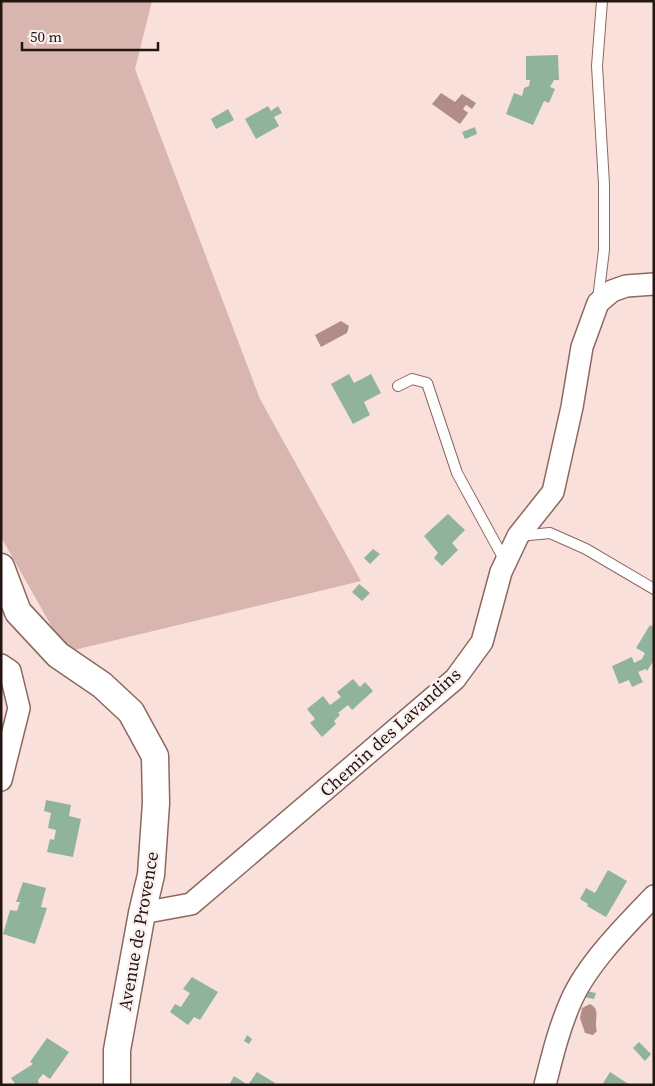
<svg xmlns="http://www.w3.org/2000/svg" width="655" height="1086" font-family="'Source Serif 4',serif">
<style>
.green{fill:#d8b6af}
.water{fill:#b08e87}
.building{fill:#90b39d}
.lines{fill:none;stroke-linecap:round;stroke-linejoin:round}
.service-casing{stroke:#8d6860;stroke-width:12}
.minor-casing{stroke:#8d6860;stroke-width:24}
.tertiary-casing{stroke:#8d6860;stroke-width:29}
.service{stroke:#fff;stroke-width:10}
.minor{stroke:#fff;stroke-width:21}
.tertiary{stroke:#fff;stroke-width:26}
.labels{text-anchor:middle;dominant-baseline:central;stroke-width:5;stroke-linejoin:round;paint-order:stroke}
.street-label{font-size:18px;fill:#231512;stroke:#fbf2f0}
</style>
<rect width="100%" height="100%" fill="#fae0db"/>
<path class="green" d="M1,1H152L135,69L260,399L361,581L66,652L1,537Z"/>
<path class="water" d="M441,93L455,102L462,94L476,103L472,109L466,105L463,109L468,113L460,124L432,104Z
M341,321L349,326L347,333L321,347L315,335Z
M590,1004C602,1010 593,1021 597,1031L593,1035L585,1033L580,1018L582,1008Z"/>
<path class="building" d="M558,55L559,80H554L550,87L555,89L549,103L544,101L533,125L506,114L514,93L522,96L524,88L529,86L530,80H526V56Z
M268,106L271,111L278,106L282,113L274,117L279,126L256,139L245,119Z
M228,109L234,120L216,129L211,119Z
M475,127L477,134L465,139L462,132Z
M349,374L354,383L371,374L381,393L364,402L370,415L353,424L331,384Z
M448,514L465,530L452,543L458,550L442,566L434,558L438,553L424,536Z
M373,549L380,554L370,564L364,558Z
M359,584L370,593L362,601L352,592Z
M650,625L654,627V660L647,671L646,669L638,672L643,682L632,687L629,680L619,684L612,666L632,657L634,663L642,659L645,653L636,648Z
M353,679L360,687L365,682L373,691L352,710L348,705L338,713L340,715L334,721L336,724L322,737L310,723L315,719L307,709L323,696L330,705L341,697L337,692Z
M46,800L71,805L69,816L81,819L73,857L47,852L50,839L54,840L56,830L48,828L51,813L44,811Z
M608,870L627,881L606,917L587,906L588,904L580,899L586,888L595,893Z
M23,882L46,888L41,907L47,908L35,944L3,934L10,910L17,911L20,902H16Z
M192,977L218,992L200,1020L194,1017L188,1025L170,1012L175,1004L181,1007L190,993L183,989Z
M581,990L596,993L594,999L579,996Z
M247,1035L252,1039L249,1044L244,1041Z
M47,1038L69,1052L50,1079L43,1074L38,1080L39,1085H16L11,1078L33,1064L30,1062Z
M639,1042L651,1054L645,1061L633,1048Z
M257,1072L275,1083L274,1085H248Z
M610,1072L630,1085H602Z
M234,1076L248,1085H229Z"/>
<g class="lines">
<g class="service-casing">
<path id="service" d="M598,299L604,250V184L597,66L602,1
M398,386L412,379L427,383L457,473L505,561
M519,536L550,533L586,549L654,589"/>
</g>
<g class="minor-casing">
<path id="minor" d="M1,665L10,671L19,708L1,780
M142,913L191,904L455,679L482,642L501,572L518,536L553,492L572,407L582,347L598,303L612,291L626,286L654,284
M545,1085C552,1057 559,1028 571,1001C587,964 626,925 654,896"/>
</g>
<g class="tertiary-casing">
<path id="tertiary" d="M1,567L18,612L58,655L102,685L131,712L155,756L156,803L151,875L142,913L117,1050V1085"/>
</g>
<use href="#service" class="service"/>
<use href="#minor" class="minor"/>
<use href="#tertiary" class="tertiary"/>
</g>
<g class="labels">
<g class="street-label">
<text transform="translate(390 732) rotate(-42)">Chemin des Lavandins</text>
<text transform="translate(138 931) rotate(-80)">Avenue de Provence</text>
</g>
</g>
<rect width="655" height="1086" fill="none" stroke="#231512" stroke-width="5"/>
<path d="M22 42v8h136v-8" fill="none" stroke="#231512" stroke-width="2.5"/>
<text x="30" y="42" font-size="15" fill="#231512" stroke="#fbf2f0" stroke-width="4" paint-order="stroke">50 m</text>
</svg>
